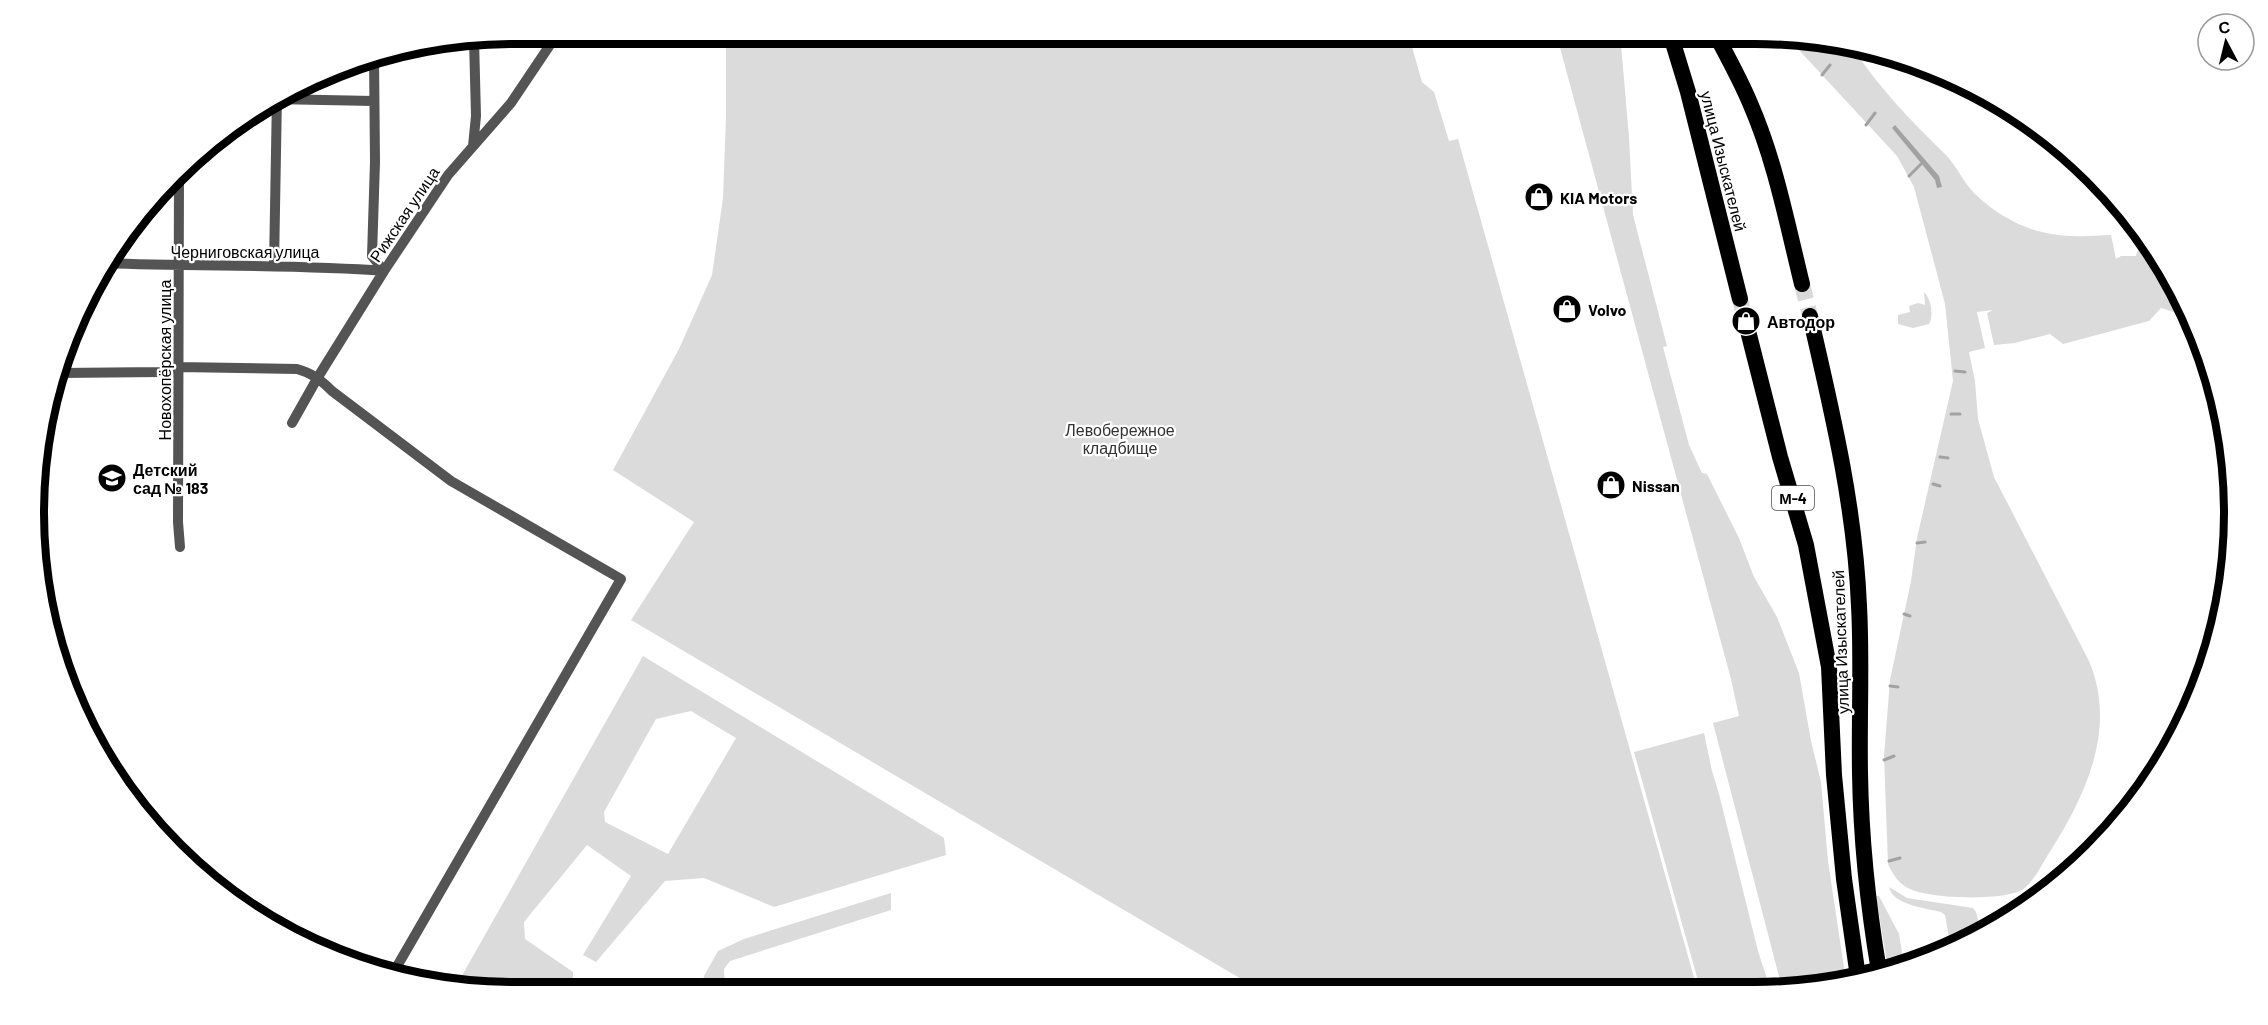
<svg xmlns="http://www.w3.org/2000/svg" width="2268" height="1025" font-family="Barlow,sans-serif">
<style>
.green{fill:#dbdbdb;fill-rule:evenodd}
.water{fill:#a2a2a2}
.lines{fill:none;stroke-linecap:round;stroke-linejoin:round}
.stream{stroke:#a2a2a2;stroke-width:3}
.highway-tunnel{stroke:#d9d9d9;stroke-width:16;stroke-dasharray:16 8;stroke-linecap:butt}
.minor{stroke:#545454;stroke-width:10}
.highway{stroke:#000;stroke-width:16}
.labels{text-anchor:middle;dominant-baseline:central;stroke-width:4.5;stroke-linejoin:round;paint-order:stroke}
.shield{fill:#fff;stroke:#4c4c4c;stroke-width:1.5}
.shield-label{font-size:15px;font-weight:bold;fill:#000}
.street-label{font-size:16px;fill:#000;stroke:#fff}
.poi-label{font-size:16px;font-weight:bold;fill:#000;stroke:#fff;text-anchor:start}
.park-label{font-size:16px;fill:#323232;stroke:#fff}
.rim{fill:none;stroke:#000;stroke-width:8}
</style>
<rect width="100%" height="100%" fill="#fff"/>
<path class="green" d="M726,33H1408L1422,82L1434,92L1449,141L1458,139L1697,988L1260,990L631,620L694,522L613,470L679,349L712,275L723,198L726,117Z
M1556,33H1620L1629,137L1633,215L1667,346L1663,347L1689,445L1702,473L1707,474L1739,538L1754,577L1777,617L1799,673L1811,741L1821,782L1828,861L1846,981L1818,988H1782L1713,723L1739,716L1731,679Z
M1786,36L1849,42C1876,85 1909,119 1945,154C1957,166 1963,182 1975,194C1992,211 2019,227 2042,232C2064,238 2090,236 2111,235L2116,259L2121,256H2136L2140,243L2150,242L2192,316L2189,317L2161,308L2149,321L2063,344L2050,334L2015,343L1994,345L1987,313L1993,310L1977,312L1985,348L1969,352L1975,381L1978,419L1994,477L2089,661C2117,727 2087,793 2051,850C2043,862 2036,878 2025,888C2008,902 1927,899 1908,888C1898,883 1892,873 1888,864L1884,756L1890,680L1911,581L1917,538L1953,381L1945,304L1914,187L1897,156Z
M1924,292C1931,299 1934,315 1929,324L1913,328L1898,324V315L1910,312L1909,306L1918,303L1925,305Z
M643,656L944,838L946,855L774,907L704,878L665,881L596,962L583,955L631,876L587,845L524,922L525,939L573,972V992H512L456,986ZM691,711L736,738L668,854L605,822L604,812L656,719Z
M1704,733L1712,771L1719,794L1758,951L1770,988H1700L1634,752Z
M1889,887L1907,898L1973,908L1976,912L1981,931L1951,949L1945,915L1941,912C1925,908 1893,905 1889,887Z
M891,893V910L730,961L724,969L725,991H701L704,976L718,951L744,939Z
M1876,896H1879L1899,934L1904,965L1888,969Z"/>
<path class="water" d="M1895,125L1939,176L1942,187L1937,188L1935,180L1892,128Z"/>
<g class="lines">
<path class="stream" d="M1822,75L1830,65
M1866,125L1875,113
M1909,176L1921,164
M1955,371L1965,372
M1951,414H1960
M1940,457L1948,458
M1933,484L1940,486
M1917,543L1925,542
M1904,614L1910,616
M1890,686L1898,687
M1884,760L1894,756
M1889,861L1900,858"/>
<path class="highway-tunnel" d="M1802,284L1810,316
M1740,299L1748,331"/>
<path class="minor" d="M374,56L375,162L372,256L384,271
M272,99L374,101
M473,146L476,116L474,39
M179,173L178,522L180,547
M105,263C198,267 291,264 384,271
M274,266L277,95
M60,373L161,372L178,367L297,369C312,373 321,380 332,391L451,481L621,579L392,975
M292,423L318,377L384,271L448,175L511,103L558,33"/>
<path class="highway" d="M1670,33L1688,92L1740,299
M1715,33C1727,56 1740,79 1750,103C1775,160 1787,223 1802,284
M1810,316C1832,411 1855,507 1859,606C1862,661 1859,717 1860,773C1861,840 1868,906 1879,971
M1748,331L1780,457L1806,545L1829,667L1834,775L1844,879L1858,977"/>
</g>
<defs>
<g id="shop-disc" transform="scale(1.5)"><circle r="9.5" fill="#000" stroke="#fff"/><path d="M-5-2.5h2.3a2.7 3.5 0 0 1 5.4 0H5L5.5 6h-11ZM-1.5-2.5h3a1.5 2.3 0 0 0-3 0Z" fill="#fff"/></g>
<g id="school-disc" transform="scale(1.5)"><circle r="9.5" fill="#000" stroke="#fff"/><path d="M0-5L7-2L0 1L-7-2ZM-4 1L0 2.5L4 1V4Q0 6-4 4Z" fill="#fff"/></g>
</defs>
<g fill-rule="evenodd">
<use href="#shop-disc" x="1539" y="197"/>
<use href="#shop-disc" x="1567" y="309"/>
<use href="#shop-disc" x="1746" y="321"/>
<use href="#school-disc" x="112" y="478"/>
<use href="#shop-disc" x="1611" y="485"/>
</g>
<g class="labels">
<rect class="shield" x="1772" y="486" width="42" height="24" rx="4.5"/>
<g class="shield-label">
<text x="1793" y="498">М-4</text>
</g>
<g class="street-label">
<text transform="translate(1724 161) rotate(76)">улица Изыскателей</text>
<text transform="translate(404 214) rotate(-56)">Рижская улица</text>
<text x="245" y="251">Черниговская улица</text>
<text transform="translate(164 360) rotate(-90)">Новохопёрская улица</text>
<text transform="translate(1840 642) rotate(-92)">улица Изыскателей</text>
</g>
<g class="poi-label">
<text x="1560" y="197">KIA Motors</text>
<text x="1588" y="309">Volvo</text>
<text x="1767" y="321">Автодор</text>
<text x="133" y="469">Детский<tspan x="133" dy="18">сад № 183</tspan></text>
<text x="1632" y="485">Nissan</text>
</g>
<g class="park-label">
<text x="1120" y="429">Левобережное<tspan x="1120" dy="18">кладбище</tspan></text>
</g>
</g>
<path d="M0 0H2268V1025H0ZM513 44H1755A469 469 0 0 1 2224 513V513A469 469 0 0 1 1755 982H513A469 469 0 0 1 44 513V513A469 469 0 0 1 513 44Z" fill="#fff" fill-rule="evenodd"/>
<path class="rim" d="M513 44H1755A469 469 0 0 1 2224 513V513A469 469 0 0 1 1755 982H513A469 469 0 0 1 44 513V513A469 469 0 0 1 513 44Z"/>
<g transform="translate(2226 42) rotate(353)"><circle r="28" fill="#ffffff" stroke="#999999" stroke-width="1.5"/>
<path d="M0-4.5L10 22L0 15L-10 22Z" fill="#000000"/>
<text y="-9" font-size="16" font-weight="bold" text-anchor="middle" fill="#000000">С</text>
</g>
</svg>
